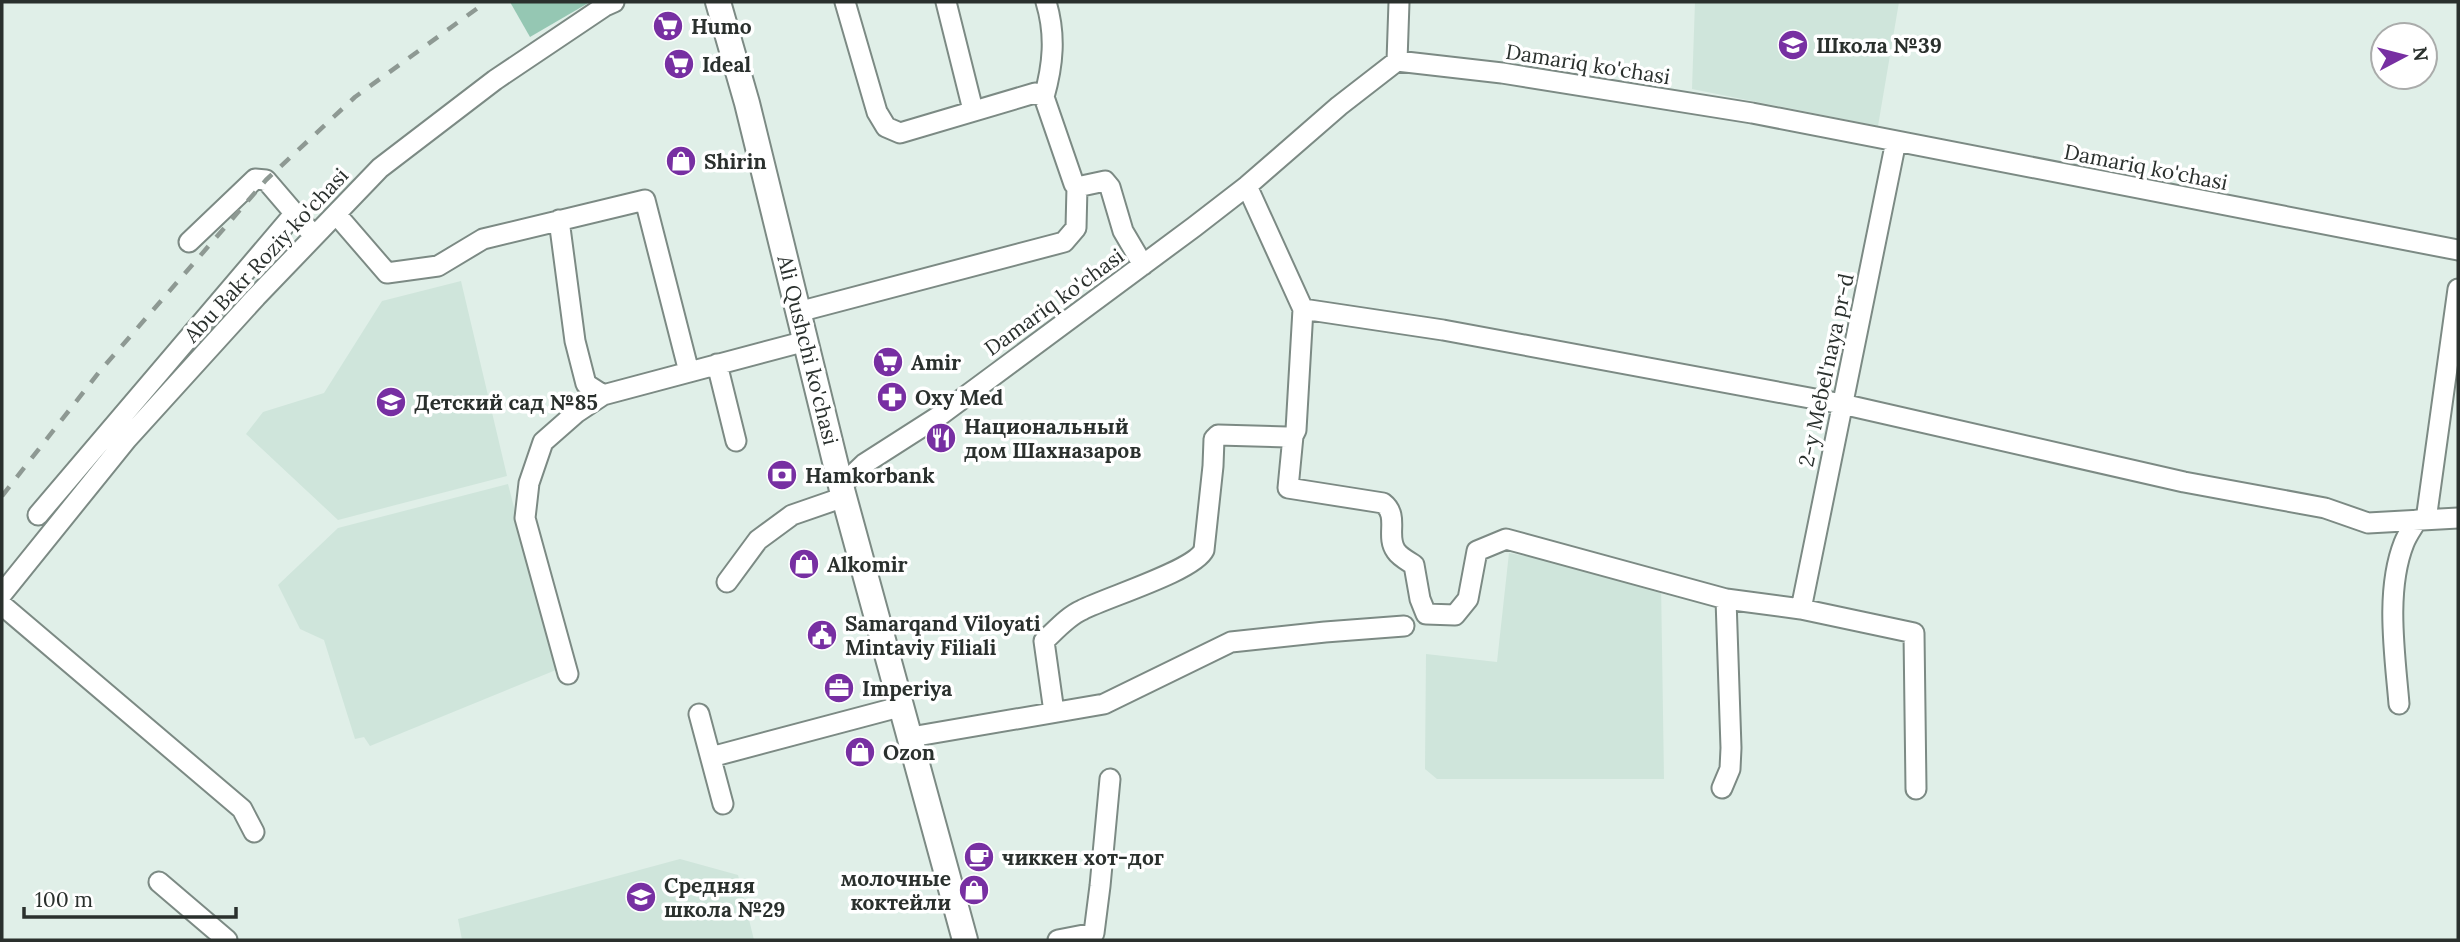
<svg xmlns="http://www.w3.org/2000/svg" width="2460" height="942" font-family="Lora,serif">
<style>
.built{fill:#cfe5db}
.green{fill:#95c7b3}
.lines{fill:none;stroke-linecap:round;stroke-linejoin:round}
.minor-casing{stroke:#7c8a84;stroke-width:23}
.major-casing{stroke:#7c8a84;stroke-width:28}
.minor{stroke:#fff;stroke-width:19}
.major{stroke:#fff;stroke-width:24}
.rail{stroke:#8e9993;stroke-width:4.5;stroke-dasharray:12 12;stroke-linecap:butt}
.labels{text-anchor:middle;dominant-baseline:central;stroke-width:7;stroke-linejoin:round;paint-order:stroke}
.poi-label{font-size:21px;font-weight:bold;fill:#2a302d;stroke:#fff;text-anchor:start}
.street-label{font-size:21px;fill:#2a302d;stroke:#fff}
</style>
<rect width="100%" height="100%" fill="#e0efe8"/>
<path class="built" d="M1695,2H1899L1878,126L1692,89Z
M461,281L507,476L338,520L246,434L263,412L324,393L382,301Z
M508,484L556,670L370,746L364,737L355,739L324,640L300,629L278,585L338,528Z
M1509,553L1661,582L1664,779H1437L1425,769L1426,654L1497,662Z
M680,859L738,875L754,940H462L458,919Z"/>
<path class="green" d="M510,2H590L530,37Z"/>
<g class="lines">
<g class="minor-casing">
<path id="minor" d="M845,2L877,112L886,127L900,133L1035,93L1044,97L1074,184L1077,187L1105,181L1110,187L1123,231L1143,265
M946,2L973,110
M1397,61L1399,2
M1044,97C1053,65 1056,35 1046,2
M1247,186L1303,309L1443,330L1842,404L2184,482L2325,508L2368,523L2458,518
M336,214L387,273L438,266L483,239L645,200L689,372
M559,220L575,341L586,384L603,395
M189,242L255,179L266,180L314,236
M798,312L1064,242L1076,228L1077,187
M717,364L736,441
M1293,436L1288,488L1383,503C1400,516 1385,536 1396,551C1400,557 1408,561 1414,565L1420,599L1426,614L1455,615L1468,599L1477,551L1506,539L1726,599L1801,609L1914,633L1916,789
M841,486L864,464L939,416L1194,227L1247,186L1339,106L1397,61L1502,73L1752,113L2458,250
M38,515L295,213
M2426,520L2458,289
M727,582L758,540L792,515L844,497
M2,594L127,439L256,297L380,168L495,80L605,6L614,2
M2,605L242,809L254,832
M1801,609L1896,141
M568,674L525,518L529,483L543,442L576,413L603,395L806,341
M2399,704C2395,655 2385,591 2404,543C2407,535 2413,527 2417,520
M1054,712L1044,641C1055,631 1068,616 1082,610C1107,597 1194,571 1204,550L1213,466L1214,439L1218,435L1287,437L1293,436L1296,430L1303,309
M699,714L723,804
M911,737L1104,704L1231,642L1325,632L1404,626
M711,757L903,706
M1722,788L1730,769L1731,748L1726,599
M159,882L227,940
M1058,940L1094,933L1100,886L1110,779"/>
</g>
<g class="major-casing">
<path id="major" d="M718,2L747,103L841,486L965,940"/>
</g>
<use href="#minor" class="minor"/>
<use href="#major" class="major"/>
<path class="rail" d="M2,496L100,371L266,180L355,97L486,2"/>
</g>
<defs>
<g id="supermarket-disc" transform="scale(1.575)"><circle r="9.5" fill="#772fa2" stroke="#fff"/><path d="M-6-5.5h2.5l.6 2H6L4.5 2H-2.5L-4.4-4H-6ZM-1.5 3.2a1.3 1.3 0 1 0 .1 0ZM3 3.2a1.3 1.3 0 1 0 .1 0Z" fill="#fff"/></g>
<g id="school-disc" transform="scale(1.575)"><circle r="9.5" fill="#772fa2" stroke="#fff"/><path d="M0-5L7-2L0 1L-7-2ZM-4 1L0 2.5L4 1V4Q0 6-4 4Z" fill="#fff"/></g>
<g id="shop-disc" transform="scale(1.575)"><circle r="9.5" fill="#772fa2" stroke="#fff"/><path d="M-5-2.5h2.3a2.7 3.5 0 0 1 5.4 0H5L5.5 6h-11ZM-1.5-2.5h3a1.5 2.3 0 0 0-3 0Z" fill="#fff"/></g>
<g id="pharmacy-disc" transform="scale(1.575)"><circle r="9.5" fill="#772fa2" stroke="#fff"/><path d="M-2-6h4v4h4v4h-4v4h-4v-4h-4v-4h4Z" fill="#fff"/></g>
<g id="restaurant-disc" transform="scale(1.575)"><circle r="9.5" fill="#772fa2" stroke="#fff"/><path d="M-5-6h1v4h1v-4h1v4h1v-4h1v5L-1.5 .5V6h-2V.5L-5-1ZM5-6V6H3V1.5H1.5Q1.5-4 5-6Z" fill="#fff"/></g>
<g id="bank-disc" transform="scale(1.575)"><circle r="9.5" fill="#772fa2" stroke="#fff"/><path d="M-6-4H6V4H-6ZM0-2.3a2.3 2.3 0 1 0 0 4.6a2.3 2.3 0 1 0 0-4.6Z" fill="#fff"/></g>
<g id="civic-disc" transform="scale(1.575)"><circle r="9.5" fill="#772fa2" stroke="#fff"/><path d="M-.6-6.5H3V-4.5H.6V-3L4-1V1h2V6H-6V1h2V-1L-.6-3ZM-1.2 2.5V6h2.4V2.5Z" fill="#fff"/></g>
<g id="office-disc" transform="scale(1.575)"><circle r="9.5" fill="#772fa2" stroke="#fff"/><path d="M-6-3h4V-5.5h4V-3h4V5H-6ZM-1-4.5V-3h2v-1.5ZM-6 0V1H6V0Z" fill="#fff"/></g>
<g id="cafe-disc" transform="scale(1.575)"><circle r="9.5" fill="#772fa2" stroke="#fff"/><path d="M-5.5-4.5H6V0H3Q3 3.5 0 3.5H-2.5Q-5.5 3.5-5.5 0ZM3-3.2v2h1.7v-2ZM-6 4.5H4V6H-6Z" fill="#fff"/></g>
</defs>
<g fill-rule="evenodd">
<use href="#supermarket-disc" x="668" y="26"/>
<use href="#school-disc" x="1793" y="45"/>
<use href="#supermarket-disc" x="679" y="64"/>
<use href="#shop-disc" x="681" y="161"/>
<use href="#supermarket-disc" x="888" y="362"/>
<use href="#pharmacy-disc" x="892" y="397"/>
<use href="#school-disc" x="391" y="402"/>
<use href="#restaurant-disc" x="941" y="438"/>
<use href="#bank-disc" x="782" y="475"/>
<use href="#shop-disc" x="804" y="564"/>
<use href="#civic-disc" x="822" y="635"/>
<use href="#office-disc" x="839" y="688"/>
<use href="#shop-disc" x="860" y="752"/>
<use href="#cafe-disc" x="979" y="857"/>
<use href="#shop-disc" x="974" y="890"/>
<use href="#school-disc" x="641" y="897"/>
</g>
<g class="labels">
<g class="poi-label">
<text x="691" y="26">Humo</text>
<text x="1816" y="45">Школа №39</text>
<text x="702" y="64">Ideal</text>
<text x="704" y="161">Shirin</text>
<text x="911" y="362">Amir</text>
<text x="915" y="397">Oxy Med</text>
<text x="414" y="402">Детский сад №85</text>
<text x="964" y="426">Национальный<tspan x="964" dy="24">дом Шахназаров</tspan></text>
<text x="805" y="475">Hamkorbank</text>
<text x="827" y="564">Alkomir</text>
<text x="845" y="623">Samarqand Viloyati<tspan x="845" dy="24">Mintaviy Filiali</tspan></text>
<text x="862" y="688">Imperiya</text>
<text x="883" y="752">Ozon</text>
<text x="1002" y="857">чиккен хот-дог</text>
<text x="951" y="878" text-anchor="end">молочные<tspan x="951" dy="24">коктейли</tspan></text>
<text x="664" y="885">Средняя<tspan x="664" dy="24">школа №29</tspan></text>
</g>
<g class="street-label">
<text transform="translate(1588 64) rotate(9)">Damariq ko'chasi</text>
<text transform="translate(2146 167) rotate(11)">Damariq ko'chasi</text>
<text transform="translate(266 255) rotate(-47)">Abu Bakr Roziy ko'chasi</text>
<text transform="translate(1054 302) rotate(-36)">Damariq ko'chasi</text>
<text transform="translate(808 350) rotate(76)">Ali Qushchi ko'chasi</text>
<text transform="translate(1826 370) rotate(-78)">2-y Mebel'naya pr-d</text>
</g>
</g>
<rect width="2460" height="942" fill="none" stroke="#2a302d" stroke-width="7"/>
<g transform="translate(2404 56) rotate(83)"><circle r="33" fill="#ffffff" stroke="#aaacab" stroke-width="2"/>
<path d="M0-5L12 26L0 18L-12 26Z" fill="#772fa2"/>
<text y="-10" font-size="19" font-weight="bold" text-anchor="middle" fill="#2a302d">N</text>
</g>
<path d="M24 907v10h212v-10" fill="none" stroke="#2a302d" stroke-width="3.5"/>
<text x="35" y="907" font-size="21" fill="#2a302d" stroke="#ffffff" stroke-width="5" paint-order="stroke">100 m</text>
</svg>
